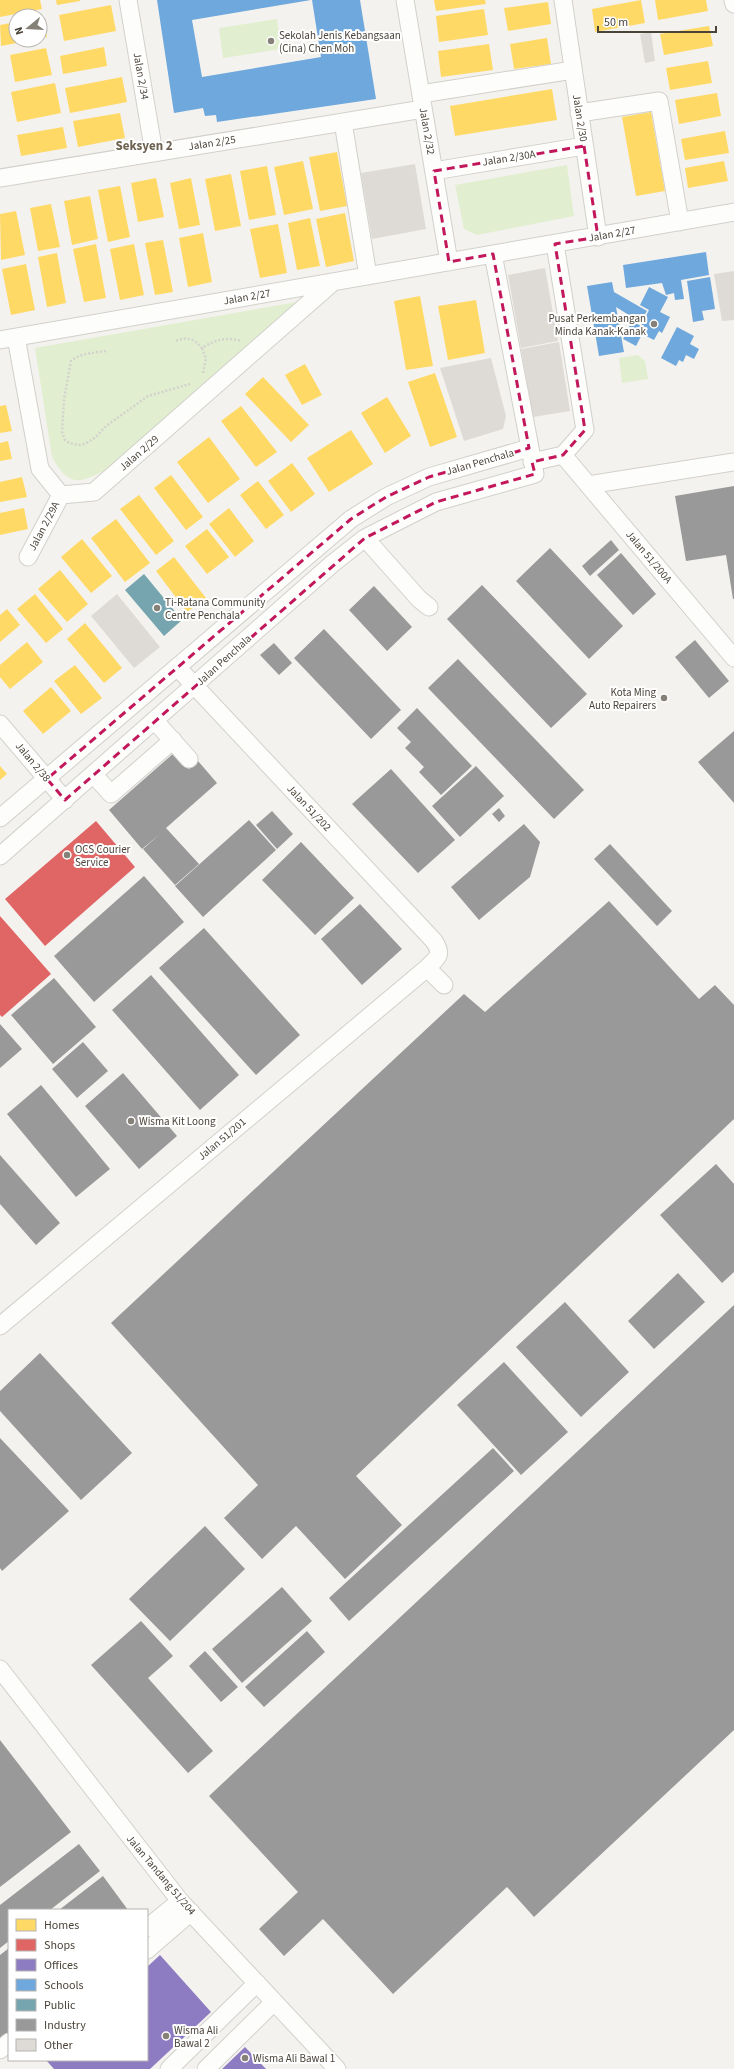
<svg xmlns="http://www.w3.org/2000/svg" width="734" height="2069" font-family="'Source Sans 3',sans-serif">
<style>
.green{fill:#e1eecf}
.homes{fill:#ffd966}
.shops{fill:#e06666}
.offices{fill:#8e7cc3}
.schools{fill:#6fa8dc}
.public{fill:#76a5af}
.industry{fill:#999}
.building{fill:#dedbd6}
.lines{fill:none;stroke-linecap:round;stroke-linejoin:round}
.minor-casing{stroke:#d2d0cb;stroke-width:19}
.path{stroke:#d3d2cc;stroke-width:2.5;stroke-dasharray:2 2;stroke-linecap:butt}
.minor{stroke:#fdfdfc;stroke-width:17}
.marked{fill:none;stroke:#c2185b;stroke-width:3;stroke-dasharray:8 5;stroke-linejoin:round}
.poi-dot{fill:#868178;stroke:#fff;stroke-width:1.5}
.labels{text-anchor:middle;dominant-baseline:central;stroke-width:4;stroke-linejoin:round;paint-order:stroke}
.poi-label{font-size:11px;fill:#4b4439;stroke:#fff;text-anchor:start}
.street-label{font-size:11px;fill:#4b4439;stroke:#fff}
.quarter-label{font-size:13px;font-weight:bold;fill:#6e6250;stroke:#fff}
</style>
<rect width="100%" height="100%" fill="#f4f2ee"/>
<path class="green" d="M277,19L281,49L223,58L219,28Z
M567,165L574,216L477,235L464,229L455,185Z
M297,302L109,468C81,483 69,489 52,457L35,348Z
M638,355L645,361L648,379L622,383L619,358Z"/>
<path class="homes" d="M0,0H40L42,9L0,17Z
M56,0H80V1L57,5Z
M434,0H485L486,4L436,11Z
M641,0L645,23L595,32L592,9Z
M655,0H706L708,11L658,20Z
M548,2L551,24L508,31L504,8Z
M111,5L116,31L64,41L59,15Z
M484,9L488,35L439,42L436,16Z
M43,17L47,37L40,38V18Z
M16,22V40L28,41L1,46L0,25Z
M709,26L713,46L664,55L660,34Z
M547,38L551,64L514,69L510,44Z
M489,44L493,70L441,77L438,51Z
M104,47L107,66L63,74L60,56Z
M46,48L52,75L15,82L10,55Z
M708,61L712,83L670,90L666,68Z
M122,77L127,102L70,113L65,88Z
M55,83L61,113L17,122L11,92Z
M552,89L557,120L455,136L450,106Z
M717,93L721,116L679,124L675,100Z
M651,112L665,191L636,196L622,117Z
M120,113L125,138L78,147L73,121Z
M63,127L67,148L21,156L17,135Z
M725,131L729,153L685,160L681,139Z
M337,152L347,206L320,211L309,157Z
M303,161L313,209L284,215L274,167Z
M724,161L728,181L688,188L685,168Z
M267,166L276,215L249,220L240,171Z
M231,174L241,226L215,231L205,179Z
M156,178L164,217L138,222L131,183Z
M191,178L200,225L179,229L170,183Z
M120,186L130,237L108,242L98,190Z
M90,196L98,239L72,245L64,201Z
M51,204L60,247L38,251L30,208Z
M16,211L25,255L1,260L0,214Z
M345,213L354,261L326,267L316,219Z
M310,218L320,266L297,270L288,223Z
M278,224L287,273L260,278L250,229Z
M203,233L212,282L188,287L179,238Z
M163,240L173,292L155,295L145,243Z
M96,244L106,298L84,302L73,249Z
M134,244L144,295L120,300L110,249Z
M57,253L66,303L47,307L38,257Z
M26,264L35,310L11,315L2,269Z
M420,296L433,366L406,370L394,301Z
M476,300L485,353L448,360L438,306Z
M305,364L322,395L302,405L285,375Z
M435,373L457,437L430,447L408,382Z
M263,377L309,425L291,442L245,394Z
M387,397L411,436L385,453L361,413Z
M6,405L12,431L0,433V406Z
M241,406L277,452L256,467L221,421Z
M351,430L373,464L329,492L307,458Z
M209,437L240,479L208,503L177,462Z
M8,441L12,459L0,461V443Z
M292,463L315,494L291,512L268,481Z
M171,475L203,517L186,530L154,488Z
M22,477L27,497L0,502V482Z
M258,481L284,515L266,529L240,495Z
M139,495L174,541L156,555L120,509Z
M24,508L28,529L0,535V513Z
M229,508L254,541L235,557L209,524Z
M116,519L150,563L125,582L91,538Z
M207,529L229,557L207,574L185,546Z
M82,539L112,576L91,593L61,557Z
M174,557L206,598L187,612L156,571Z
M60,570L88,604L67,622L38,589Z
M35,594L63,629L46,643L17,609Z
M7,609L20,625L0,642V615Z
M85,623L122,668L104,683L67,639Z
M27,642L43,662L10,689L0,677V665Z
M75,665L102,698L81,714L54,681Z
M51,687L71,711L43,734L23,711Z
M0,766L7,774L0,780Z"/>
<path class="shops" d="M96,821L135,867L45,946L5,899Z
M0,916L51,974L2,1017L0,1015Z"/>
<path class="offices" d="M160,1955L211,2012L150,2069H54L46,2060H147V1967Z
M245,2047L266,2069H222Z"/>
<path class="schools" d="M157,0H311L192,20L202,77L321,57L312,0H360L376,99L217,122L216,115L205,116L203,108L174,113Z
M706,252L709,275L681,280L684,299L675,300L674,293L666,295L662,283L626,288L623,265Z
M710,277L715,309L702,311L704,320L693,322L687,281Z
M612,282L614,292L647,311L640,322L616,307L624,352L599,356L587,286Z
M649,287L668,297L660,312L670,317L662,333L659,331L654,340L642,334L636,346L623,339L632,321L641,326L649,310L640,305Z
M677,327L694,336L690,344L699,349L694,359L686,355L683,362L679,360L676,366L661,358Z"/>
<path class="public" d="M144,574L182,620L164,636L125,590Z"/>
<path class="industry" d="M734,486V599H733L726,555L686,561L675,496Z
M611,540L619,550L590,576L582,566Z
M550,548L623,626L589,659L516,581Z
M621,553L656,594L633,615L597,575Z
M482,585L587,694L551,728L447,619Z
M374,586L412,627L387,651L349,610Z
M324,629L401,710L371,739L294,658Z
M695,640L729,681L709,698L675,657Z
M274,643L292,663L279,675L260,655Z
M458,659L584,790L554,819L428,688Z
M417,708L472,766L441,795L419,772L424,767L405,748L411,742L397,728Z
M734,731V803L698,762Z
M175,752L189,769L198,761L217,783L166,828L199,864L175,885L143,849L160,834L142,849L109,810Z
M476,766L504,796L460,837L432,806Z
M391,769L455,840L418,873L352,804Z
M499,808L505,816L499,822L492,814Z
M272,811L293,834L277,849L256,825Z
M249,820L276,850L203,917L175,886Z
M524,824L540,842L530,877L479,920L451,887Z
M301,842L354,898L315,935L262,880Z
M610,844L672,911L657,926L594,859Z
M144,876L184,922L94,1002L54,956Z
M609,901L699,999L715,985L734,1005V1119L356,1476L402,1525L345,1579L296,1526L262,1559L224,1518L258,1485L111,1323L464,994L485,1012Z
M360,904L402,949L362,985L321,939Z
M204,928L300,1035L256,1075L159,968Z
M151,975L239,1075L200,1110L112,1010Z
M54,978L96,1027L53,1064L11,1015Z
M0,1024L22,1049L0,1068Z
M83,1042L108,1071L77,1098L52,1069Z
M123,1073L177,1136L139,1169L85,1106Z
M41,1085L110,1169L76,1197L7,1114Z
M0,1155L60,1223L36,1245L0,1204Z
M716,1164L734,1184V1272L722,1283L660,1215Z
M678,1273L705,1302L654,1349L628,1321Z
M565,1302L629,1372L581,1417L516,1347Z
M734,1305V1730L534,1917L507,1887L393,1994L323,1919L284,1956L259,1929L298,1892L209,1796Z
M40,1353L132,1453L81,1500L0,1411V1391Z
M504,1362L568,1432L521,1475L457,1405Z
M0,1438L69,1511L2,1571L0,1568Z
M493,1448L514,1471L349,1621L329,1598Z
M205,1526L245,1569L170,1641L129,1599Z
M282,1587L312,1621L242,1683L212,1649Z
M141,1621L173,1656L148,1678L213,1751L188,1773L91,1665Z
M307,1631L325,1652L264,1707L245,1687Z
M205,1651L238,1687L221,1702L189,1666Z
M0,1740L71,1832L0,1887Z
M79,1844L100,1871L50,1910H9V1941L0,1948V1905Z
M103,1876L128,1910H59Z
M9,1948V2035L0,2042V1955Z"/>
<path class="building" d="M651,32L655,61L645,63L640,34Z
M415,164L426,229L372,239L361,173Z
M545,268L558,341L521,348L508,275Z
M734,271V320L722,321L714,274Z
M559,342L570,411L533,417L521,349Z
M491,358L506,416L503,429L464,441L440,368Z
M117,594L160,647L134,668L91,616Z"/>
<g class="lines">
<g class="minor-casing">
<path id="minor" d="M128,0L154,153
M405,0L449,262
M563,0L598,237
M733,0L734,4
M421,94L573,70
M579,113L659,101L680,222
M343,122L368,276
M434,171L584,146
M0,178L423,109
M16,337L40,469L61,495L94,492L333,282
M0,340L734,212
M563,455L734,658
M532,462L563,455L585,430L555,244
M588,485L734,462
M365,538L419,599L429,607
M28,557L61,495
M155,721L189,759
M0,724L65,800
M94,775L111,794L173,740
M0,818L351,519L386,497L429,477L529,448
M0,856L332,564L365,538L436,502L535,474L493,254
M427,968L444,985
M0,1326L427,968C438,957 443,955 434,941L177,667
M0,1669L180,1901L337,2069
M147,1928L180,1901
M147,1950L191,1912
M0,2050L9,2042
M169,2069L257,1983
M206,2069L274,2002"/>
</g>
<path class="path" d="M176,341C188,336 194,339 202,348
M106,351C94,353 80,353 71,361L64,399L62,432L65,440L69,443L78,445L85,444L96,437L106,426L148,396L190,384
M203,373L206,359L202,348C216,339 227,337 242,341"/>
<use href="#minor" class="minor"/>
</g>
<path class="marked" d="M584,146L598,237L555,244L585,430L563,455L532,462L535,474L436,502L365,538L65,800L47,779L351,519L386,497L429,477L529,448L493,254L449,262L434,171Z"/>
<g class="poi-dot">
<circle cx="271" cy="41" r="4"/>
<circle cx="654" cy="324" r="4"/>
<circle cx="157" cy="608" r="4"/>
<circle cx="664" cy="698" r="4"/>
<circle cx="67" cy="855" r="4"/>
<circle cx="131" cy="1121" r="4"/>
<circle cx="166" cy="2036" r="4"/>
<circle cx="245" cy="2058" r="4"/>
</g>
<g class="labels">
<g class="poi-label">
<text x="279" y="35">Sekolah Jenis Kebangsaan<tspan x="279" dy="13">(Cina) Chen Moh</tspan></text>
<text x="646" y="318" text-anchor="end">Pusat Perkembangan<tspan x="646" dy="13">Minda Kanak-Kanak</tspan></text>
<text x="165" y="602">Ti-Ratana Community<tspan x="165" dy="13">Centre Penchala</tspan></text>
<text x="656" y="692" text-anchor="end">Kota Ming<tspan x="656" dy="13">Auto Repairers</tspan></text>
<text x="75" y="849">OCS Courier<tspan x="75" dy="13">Service</tspan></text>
<text x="139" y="1121">Wisma Kit Loong</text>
<text x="174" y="2030">Wisma Ali<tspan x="174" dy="13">Bawal 2</tspan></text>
<text x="253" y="2058">Wisma Ali Bawal 1</text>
</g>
<g class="street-label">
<text transform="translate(141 76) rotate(80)">Jalan 2/34</text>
<text transform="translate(580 118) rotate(81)">Jalan 2/30</text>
<text transform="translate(427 131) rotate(80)">Jalan 2/32</text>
<text transform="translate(212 143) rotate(-9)">Jalan 2/25</text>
<text transform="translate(509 158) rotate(-9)">Jalan 2/30A</text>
<text transform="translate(612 234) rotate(-10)">Jalan 2/27</text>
<text transform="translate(247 297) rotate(-10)">Jalan 2/27</text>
<text transform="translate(139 453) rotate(-41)">Jalan 2/29</text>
<text transform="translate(480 462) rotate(-16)">Jalan Penchala</text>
<text transform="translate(44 526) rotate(-62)">Jalan 2/29A</text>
<text transform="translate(649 557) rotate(50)">Jalan 51/200A</text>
<text transform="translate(224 660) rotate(-42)">Jalan Penchala</text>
<text transform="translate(33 762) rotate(50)">Jalan 2/38</text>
<text transform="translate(309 808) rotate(47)">Jalan 51/202</text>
<text transform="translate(222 1139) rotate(-40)">Jalan 51/201</text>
<text transform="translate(161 1875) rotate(50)">Jalan Tandang 51/204</text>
</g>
<g class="quarter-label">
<text x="144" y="146">Seksyen 2</text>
</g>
</g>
<rect x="8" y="1909" width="140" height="152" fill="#ffffff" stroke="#b7b4b0"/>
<rect x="16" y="1919" width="20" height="12" fill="#ffd966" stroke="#b7b4b0"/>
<text x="44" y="1929" font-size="12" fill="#4b4439">Homes</text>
<rect x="16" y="1939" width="20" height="12" fill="#e06666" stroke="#b7b4b0"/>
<text x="44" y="1949" font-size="12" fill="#4b4439">Shops</text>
<rect x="16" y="1959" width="20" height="12" fill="#8e7cc3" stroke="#b7b4b0"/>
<text x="44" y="1969" font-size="12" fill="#4b4439">Offices</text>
<rect x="16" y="1979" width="20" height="12" fill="#6fa8dc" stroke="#b7b4b0"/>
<text x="44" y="1989" font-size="12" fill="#4b4439">Schools</text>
<rect x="16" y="1999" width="20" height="12" fill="#76a5af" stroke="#b7b4b0"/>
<text x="44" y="2009" font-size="12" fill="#4b4439">Public</text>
<rect x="16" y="2019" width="20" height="12" fill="#999999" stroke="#b7b4b0"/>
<text x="44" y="2029" font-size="12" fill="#4b4439">Industry</text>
<rect x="16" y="2039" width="20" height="12" fill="#dedbd6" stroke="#b7b4b0"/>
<text x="44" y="2049" font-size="12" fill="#4b4439">Other</text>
<g transform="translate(28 28) rotate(252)"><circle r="19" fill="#ffffff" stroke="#b7b4b0"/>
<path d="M0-3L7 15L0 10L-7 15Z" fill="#868178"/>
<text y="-6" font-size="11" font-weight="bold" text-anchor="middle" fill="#4b4439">N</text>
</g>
<path d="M598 26v6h118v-6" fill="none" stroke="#4b4439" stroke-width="2"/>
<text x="604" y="26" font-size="12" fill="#4b4439" stroke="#ffffff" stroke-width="3" paint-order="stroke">50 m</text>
</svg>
